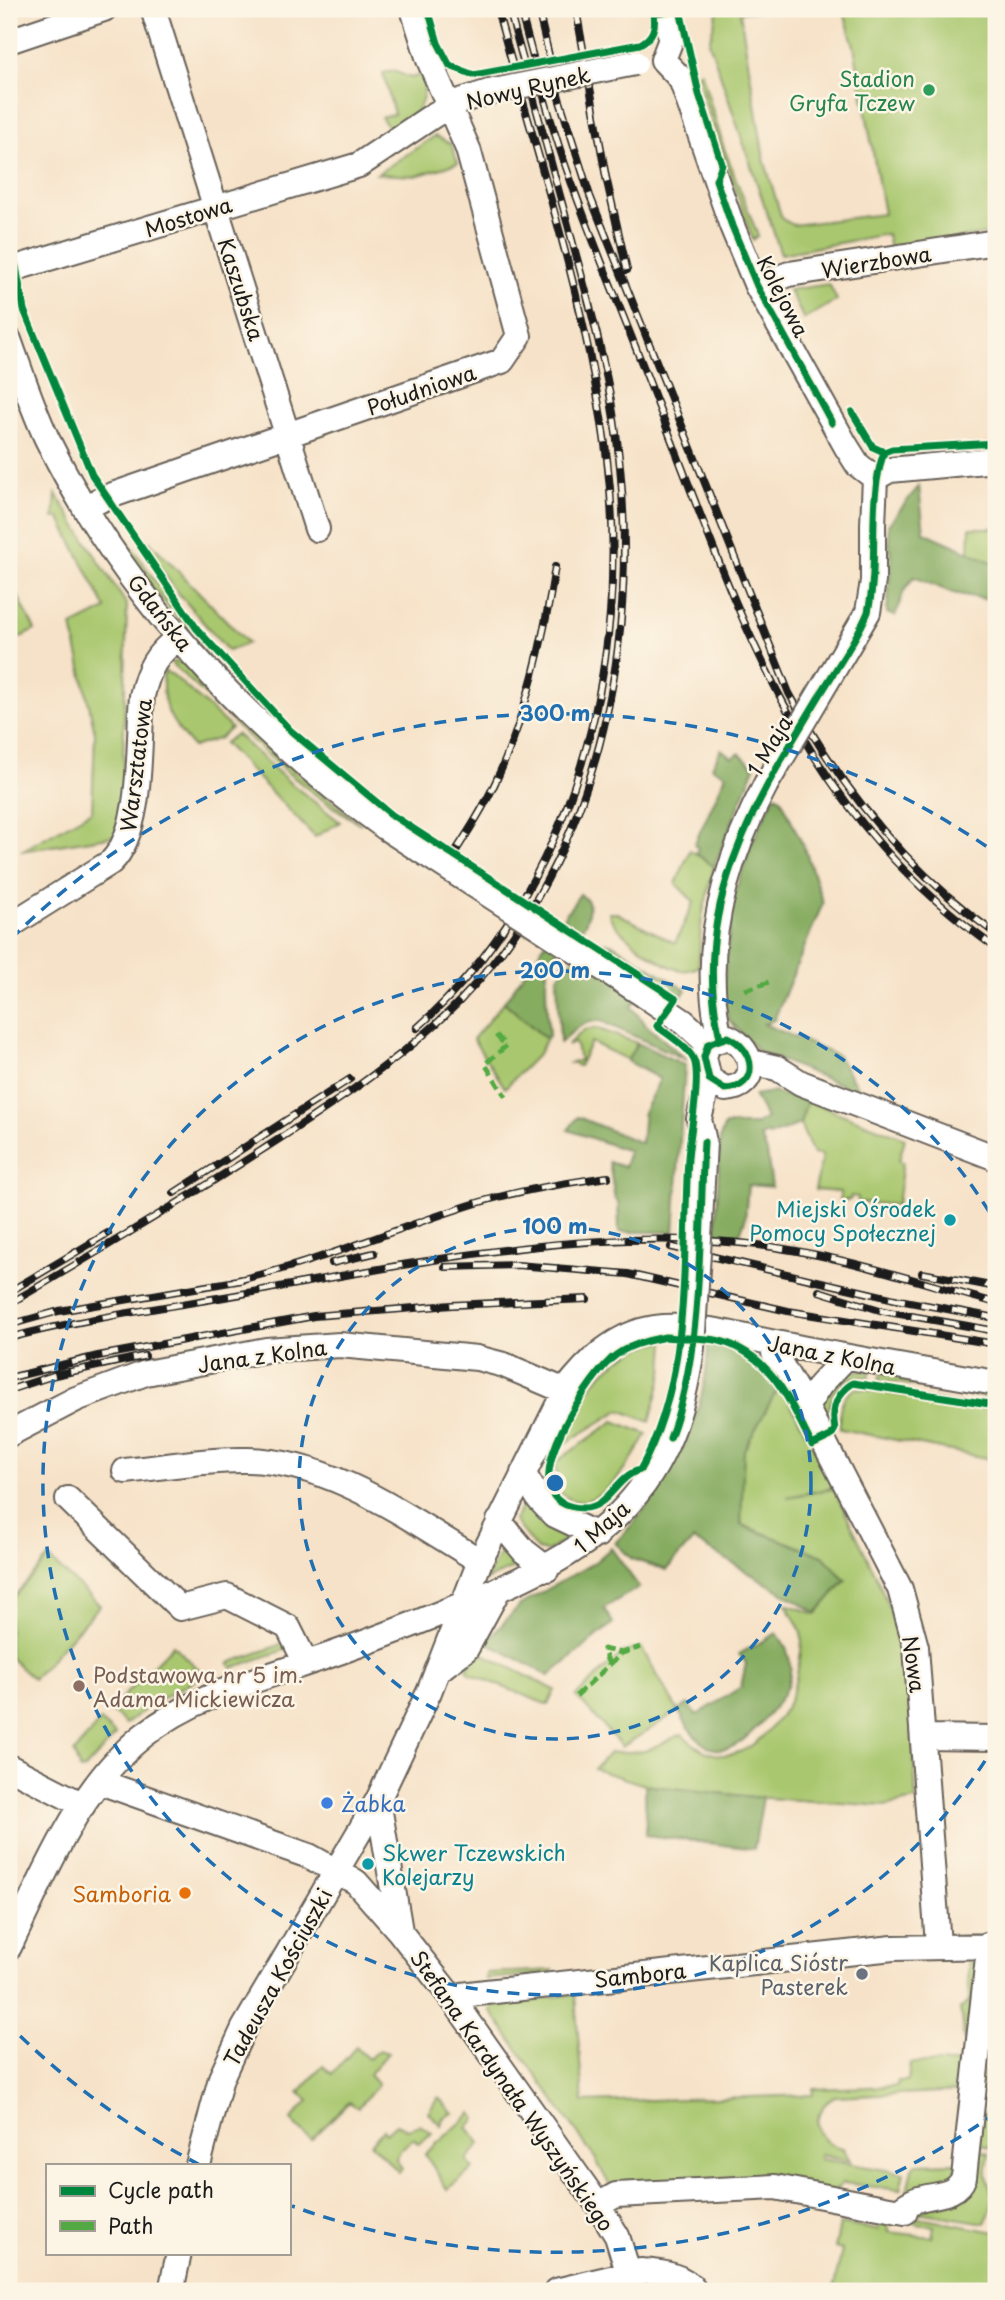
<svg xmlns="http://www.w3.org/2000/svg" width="1005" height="2300" font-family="'Playpen Sans',sans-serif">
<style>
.green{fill:#a9c76e;stroke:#627245;stroke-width:2}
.forest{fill:#86ac61;stroke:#51643e;stroke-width:2}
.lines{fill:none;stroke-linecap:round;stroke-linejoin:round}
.minor-casing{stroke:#686158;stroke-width:28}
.minor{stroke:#fff;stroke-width:24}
.rail-casing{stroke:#1c1c1c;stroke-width:8}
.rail{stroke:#fcf5e5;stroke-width:5;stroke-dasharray:16;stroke-linecap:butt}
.minor-bridge-casing{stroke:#686158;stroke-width:28;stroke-linecap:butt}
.minor-bridge{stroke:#fff;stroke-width:24}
.quiet{stroke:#52a943;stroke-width:5;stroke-dasharray:10 5;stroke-linecap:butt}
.cycleway-casing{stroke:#fcf5e5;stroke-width:11}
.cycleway{stroke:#00873e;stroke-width:7}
.ring{fill:none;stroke:#1f6fb2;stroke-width:3.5;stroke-dasharray:12 9}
.leisure-dot{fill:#2e9e5b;stroke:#fcf5e5;stroke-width:2.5}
.culture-dot{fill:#0f9aa8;stroke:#fcf5e5;stroke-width:2.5}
.education-dot{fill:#8d6e63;stroke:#fcf5e5;stroke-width:2.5}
.shop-dot{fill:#3f7fe0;stroke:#fcf5e5;stroke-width:2.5}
.food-dot{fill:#e8710a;stroke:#fcf5e5;stroke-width:2.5}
.worship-dot{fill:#6b7280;stroke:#fcf5e5;stroke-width:2.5}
.labels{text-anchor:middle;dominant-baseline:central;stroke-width:5;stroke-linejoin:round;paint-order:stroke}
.leisure-label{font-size:21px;fill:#27864d;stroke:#fcf5e5;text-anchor:end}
.street-label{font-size:21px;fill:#1c1c1c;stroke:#fcf5e5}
.culture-label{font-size:21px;fill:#0d838f;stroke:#fcf5e5;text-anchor:end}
.education-label{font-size:21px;fill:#785e54;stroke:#fcf5e5;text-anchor:start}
.shop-label{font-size:21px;fill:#366cbe;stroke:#fcf5e5;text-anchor:start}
.food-label{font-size:21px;fill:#c56008;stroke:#fcf5e5;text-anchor:end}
.worship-label{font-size:21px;fill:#5b616d;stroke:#fcf5e5;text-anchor:end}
.centre{fill:#1f6fb2;stroke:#fcf5e5;stroke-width:3.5}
.ring-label{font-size:21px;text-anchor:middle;font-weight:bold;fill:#1f6fb2;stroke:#fcf5e5;stroke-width:5;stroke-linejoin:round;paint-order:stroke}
</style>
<rect width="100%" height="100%" fill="#fcf5e5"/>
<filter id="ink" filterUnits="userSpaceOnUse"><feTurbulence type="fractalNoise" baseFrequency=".0143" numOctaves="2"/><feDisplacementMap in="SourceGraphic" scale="14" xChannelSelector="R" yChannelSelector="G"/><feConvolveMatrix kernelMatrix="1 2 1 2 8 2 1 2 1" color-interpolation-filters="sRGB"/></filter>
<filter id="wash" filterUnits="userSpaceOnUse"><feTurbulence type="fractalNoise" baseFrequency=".00686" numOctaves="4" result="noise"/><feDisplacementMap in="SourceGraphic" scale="28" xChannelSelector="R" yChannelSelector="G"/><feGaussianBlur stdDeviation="1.57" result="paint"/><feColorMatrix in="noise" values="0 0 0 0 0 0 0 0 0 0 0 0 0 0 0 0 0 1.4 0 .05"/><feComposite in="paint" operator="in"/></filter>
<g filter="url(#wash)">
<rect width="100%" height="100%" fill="#f6e2c8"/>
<path class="green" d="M718,9H784L740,12L764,159L782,219L793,225L884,214L854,46L843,9H996V232L890,250L887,234L781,254L709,42Z
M422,70C430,90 417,133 388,127L381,117L394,114L383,73L393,71L411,78L420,75Z
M701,72L724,148L758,236L753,240L703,97L697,73Z
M435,136L451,144L458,163L416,176L377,174Z
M829,284L837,300L804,319L789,290Z
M56,494L127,605L122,808L115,836L21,851L92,811L95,733L72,626L106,609L59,517L54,518Z
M106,509L164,594L214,654L207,653L150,585L104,518Z
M970,528H996V564L969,554Z
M150,542L248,643L228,651L178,593L143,544Z
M9,578L35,630L9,643Z
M176,661L187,665L217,701H212L171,663Z
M164,671L173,675L231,728L220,738L193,747C171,723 159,704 164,671Z
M225,708L298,774L361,824C310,796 267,756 225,714Z
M236,734L289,782L340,822L315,837L224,743Z
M690,850L714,867L702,917L698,967C691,970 683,972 676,969C660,963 611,930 609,913H617L675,943L694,902L676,884Z
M504,1002L546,1039L540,1052L505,1088L473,1039Z
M596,1028L637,1043L628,1060L591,1042L579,1066L570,1063L580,1060L575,1043L567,1045L584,1030Z
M807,1101L905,1138L899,1161L903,1162L897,1205L858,1202V1197L851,1196L850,1200H840V1192L815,1190L822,1155L813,1154L800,1124Z
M658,1342H665L663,1373L650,1422L620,1410L559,1447C559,1440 565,1431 568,1423C587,1384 615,1353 658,1342Z
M710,1343L776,1378L836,1487L787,1497L834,1489C859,1542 889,1595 903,1651C914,1699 913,1751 916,1800L884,1806L752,1797L645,1785L594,1769L609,1753L645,1751L682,1734C723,1776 759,1749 786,1707C794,1695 802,1653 802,1638C802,1628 791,1614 786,1604L816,1614L846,1580L823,1556L742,1525L740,1505L651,1510L683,1456L704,1390Z
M852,1371H870L869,1378C839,1370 825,1401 829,1426L821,1415C822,1396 835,1378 852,1371Z
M881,1373L996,1392V1399L879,1380Z
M856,1388L996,1410V1460L840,1429C839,1411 838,1398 856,1388Z
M614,1421L647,1434C632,1461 590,1531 557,1488L556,1462Z
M527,1496L578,1531L547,1552L537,1550L514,1521Z
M504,1545L525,1563L486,1580Z
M48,1558L100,1605L33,1679L9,1657V1602Z
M285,1643L287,1649L232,1668L229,1663Z
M173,1645L205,1675L155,1702L126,1724L110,1710Z
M641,1647L678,1711L622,1747L576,1696L622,1653Z
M479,1652L555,1690L548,1705L471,1674L467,1669Z
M100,1721L116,1735L85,1769L80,1770L74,1753Z
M968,1961H977L969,2040H964L960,2009L969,2002Z
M996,1962V2149L975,2143L978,2113L991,2114L993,2096L981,2093Z
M553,1970L550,1974L485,1979L487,1973Z
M575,1994L583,2102L813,2095V2089L897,2086L898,2081H908L910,2063H960L963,2052L970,2053L963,2091L835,2097C808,2110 813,2144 843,2148L850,2161L820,2155V2159L904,2173L900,2190L843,2183L832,2194L611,2188L595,2158L490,2010L493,2006Z
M356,2047L368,2059L379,2050L388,2053L369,2075L378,2085L358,2108L349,2102L311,2140L291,2120L308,2101L299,2092L323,2066L332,2074Z
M438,2097L453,2113L443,2118L441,2125L428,2112Z
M472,2113L476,2119L467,2127L480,2143L467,2160L473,2169L447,2189L425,2154Z
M396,2124L408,2129L420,2125L432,2133L418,2144L414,2139L401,2149L396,2159L402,2169L399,2172L371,2144L383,2129L386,2133Z
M975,2148L989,2153C988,2161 985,2174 988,2181C995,2199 994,2205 985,2223L912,2211L958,2200Z
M958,2163L955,2176L906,2196L912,2168L917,2164Z
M913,2217L996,2232V2291H833L842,2250L835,2248L840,2224L878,2230L881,2218H887L889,2232L932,2237L934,2226L916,2224L910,2219Z"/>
<path class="forest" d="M919,486L924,532L996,564V601L953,593L914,577L904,591L895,616L887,613L891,560L888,525Z
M721,749L732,757L739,753L755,767L714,867L696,853L698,848L694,845L726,775L712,767Z
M775,795L781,798L806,852L823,903L774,1020L764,1024L838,1056L861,1093L758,1051L730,1021L725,1008L723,990L734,895L751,845Z
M580,894L588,901C592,936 565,935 551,958C542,973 548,1018 549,1036L546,1039L504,1002Z
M596,941L614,945L686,990L680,998L654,977L631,1007L647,1026L687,1060L601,1021C582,1020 573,1031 560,1043L557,978L565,966Z
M637,1043L685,1065L674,1232H619L618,1201L615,1200L609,1162L624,1167L629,1151L568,1130L578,1117L641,1143L644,1111L660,1079L627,1061Z
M772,1092L807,1101L800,1124L769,1136L768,1133L760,1136L767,1152L772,1187L748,1185L745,1220L740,1234L716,1233L720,1137L725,1125H755L766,1118L754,1095Z
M708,1340C738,1346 762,1361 781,1383L744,1450L741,1525L823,1556L845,1580L817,1613L693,1540L666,1570L632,1559L615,1543C667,1490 709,1416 708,1340Z
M611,1548L639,1587L604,1608L613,1623L549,1676L486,1642L520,1605L595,1562Z
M777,1633C805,1670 785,1698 757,1727C745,1739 733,1752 715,1749C697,1746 687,1724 678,1711L688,1704L697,1715L741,1687L746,1663L739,1654Z
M645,1785L763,1798L754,1849L646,1835Z"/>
</g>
<g filter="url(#ink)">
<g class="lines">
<g class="minor-casing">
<path id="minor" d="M153,9L317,529
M9,41L104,9
M663,60L681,79L732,226L757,286L846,446L858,465L875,478
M663,60L671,39L666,9
M9,270L359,165L434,115L457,102L489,92
M757,286L789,274L996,242
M9,340C21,373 32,407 47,439C124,595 246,727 386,828
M875,478L890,470L996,460
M85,508L104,498L502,361L519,336L468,149L429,60L413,9
M873,525L875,478
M9,926L111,862C144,830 138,742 142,696C148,669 156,654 178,638
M644,995L684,1022L708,1044
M728,1037C755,1049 761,1087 725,1089L709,1079L704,1057L708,1044Z
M720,1038C699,950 725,862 766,784
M751,1062L777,1068L801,1083L996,1158
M700,1222L704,1142L699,1119L709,1079
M774,1343V1353L806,1407L900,1589L916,1647L938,1945
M806,1407L820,1385L846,1357
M9,1434L76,1399L146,1373L266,1350L340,1345L477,1358L504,1365L565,1391
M125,1471C165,1467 207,1459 247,1460C333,1461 409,1519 480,1561
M523,1473L539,1499L553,1514L597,1535
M68,1499L180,1608L227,1596L288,1627L306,1663
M499,1521L524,1551L547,1569
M437,1671L466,1649L497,1592
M924,1737L996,1738
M9,1767L83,1805
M100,1782L309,1856L356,1882L400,1932L454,2001L598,2205L617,2236L634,2291
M378,1800L400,1931
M9,1947C45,1874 78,1787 144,1735C193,1697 250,1682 307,1663C358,1646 407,1627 456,1607C591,1554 673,1502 692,1347
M454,2001L462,1995L486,1992L893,1948L996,1946
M198,2165L221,2078L244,2028L378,1800L429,1692L480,1561L565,1391C587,1362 615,1334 654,1328C696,1322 744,1338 786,1345C856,1359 926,1371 996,1383
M598,2205L616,2195L775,2187L905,2212
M898,2211C905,2206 911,2201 919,2199C936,2194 957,2196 964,2177L988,1957L987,1945
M171,2291L179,2253
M556,2291L641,2271C660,2272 684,2275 695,2291"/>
</g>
<use href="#minor" class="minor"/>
<g class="rail-casing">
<path id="rail" d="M520,9C536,68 551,127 572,184C599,259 630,331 658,405C742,620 798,808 996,948
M538,9L559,98L590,196L789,693C840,788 908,871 996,934
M576,9L606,177L627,270
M441,874C460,844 481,814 496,781C526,716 544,638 555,567
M417,1028C574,888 632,664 607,459C588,306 537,157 497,9
M174,1193L350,1079
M671,1247L899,1300L996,1318
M332,1263L374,1253
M445,1267L517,1265L628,1274L788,1311L996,1344
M922,1273L996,1287
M233,1281C317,1264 395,1228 477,1203C520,1190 564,1183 608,1177
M819,1291L883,1311L996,1331
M9,1292L108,1233
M9,1304C94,1254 179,1203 262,1150C322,1111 383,1072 436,1024C601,874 647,632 614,419C604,353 585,289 568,225C548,153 529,81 509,9
M9,1325L59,1311L242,1280
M9,1338C92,1316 179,1306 263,1290C420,1262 579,1228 740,1243C828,1251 911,1280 996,1303
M9,1378L98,1356L314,1316L452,1305L587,1299
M9,1390L55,1375L145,1356"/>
</g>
<use href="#rail" class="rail"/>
<g class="minor-bridge-casing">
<path id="minor-bridge" d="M489,92L635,63
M766,784L868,612L873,581V525
M386,828L644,995
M692,1347L700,1222"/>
</g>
<use href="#minor-bridge" class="minor-bridge"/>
<path class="quiet" d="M745,990L772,981
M496,1035L506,1046L485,1064L506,1097
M609,1664L603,1649L622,1653
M576,1696L622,1653L641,1647"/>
<g class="cycleway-casing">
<path id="cycleway" d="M428,9L438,43L450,66L474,75L640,44C653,37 656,28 654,13L680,10L699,94L722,164L716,180L732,226L757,286L832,423
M9,247L16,267L24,310L92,475L197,629L291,731L392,815L676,999L657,1026C669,1036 691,1048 695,1063C700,1085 690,1132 688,1158C682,1261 692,1377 640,1470C617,1475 609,1508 584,1508C502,1507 585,1383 611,1359C627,1345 646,1341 665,1337C683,1339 703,1337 720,1341C772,1355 790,1402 812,1445L831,1436L835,1429C831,1409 836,1394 853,1383L996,1405
M852,412L873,447L884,452L892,449L996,443
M728,1037C755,1049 761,1087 725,1089L709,1079L704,1057L708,1044Z
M720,1038C689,907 756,801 820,695C836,668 856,641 868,612C880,558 866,504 884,452
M670,1438C703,1353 699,1234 704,1142"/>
</g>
<use href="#cycleway" class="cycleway"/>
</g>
</g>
<g class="ring">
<circle cx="555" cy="1483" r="256"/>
<path d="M996 1743A512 512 0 1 1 996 1223"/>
<path d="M996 2113A769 769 0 0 1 292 2206M200 2165A769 769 0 0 1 11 2027M11 939A769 769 0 0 1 996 853"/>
</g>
<circle class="leisure-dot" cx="929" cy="90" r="7"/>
<g class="culture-dot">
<circle cx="950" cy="1220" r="7"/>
<circle cx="368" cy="1864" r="7"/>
</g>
<circle class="education-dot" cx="79" cy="1686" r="7"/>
<circle class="shop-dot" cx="327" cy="1803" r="7"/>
<circle class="food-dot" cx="185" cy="1893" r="7"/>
<circle class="worship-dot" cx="862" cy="1974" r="7"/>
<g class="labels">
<g class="leisure-label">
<text x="915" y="78">Stadion<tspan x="915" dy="24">Gryfa Tczew</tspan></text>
</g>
<g class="street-label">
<text transform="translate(528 87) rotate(-13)">Nowy Rynek</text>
<text transform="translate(188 216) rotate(-17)">Mostowa</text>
<text transform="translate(876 261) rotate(-9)">Wierzbowa</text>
<text transform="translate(242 289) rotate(72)">Kaszubska</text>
<text transform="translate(784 296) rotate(63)">Kolejowa</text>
<text transform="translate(421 389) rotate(-19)">Południowa</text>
<text transform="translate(161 612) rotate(52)">Gdańska</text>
<text transform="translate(769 745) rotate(-59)">1 Maja</text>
<text transform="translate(135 765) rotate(-83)">Warsztatowa</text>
<text transform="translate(832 1354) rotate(11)">Jana z Kolna</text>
<text transform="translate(262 1355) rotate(-8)">Jana z Kolna</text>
<text transform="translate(601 1526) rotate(-42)">1 Maja</text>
<text transform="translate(915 1664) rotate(82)">Nowa</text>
<text transform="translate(640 1974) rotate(-6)">Sambora</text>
<text transform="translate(277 1977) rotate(-61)">Tadeusza Kościuszki</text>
<text transform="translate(513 2090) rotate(55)">Stefana Kardynała Wyszyńskiego</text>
</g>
<g class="culture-label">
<text x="936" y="1208">Miejski Ośrodek<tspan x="936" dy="24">Pomocy Społecznej</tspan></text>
<text x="382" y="1852" text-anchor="start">Skwer Tczewskich<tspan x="382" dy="24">Kolejarzy</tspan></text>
</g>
<g class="education-label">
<text x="93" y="1674">Podstawowa nr 5 im.<tspan x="93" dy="24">Adama Mickiewicza</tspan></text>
</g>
<g class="shop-label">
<text x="341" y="1803">Żabka</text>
</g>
<g class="food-label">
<text x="171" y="1893">Samboria</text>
</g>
<g class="worship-label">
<text x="848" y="1962">Kaplica Sióstr<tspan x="848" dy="24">Pasterek</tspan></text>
</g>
</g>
<circle cx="555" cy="1483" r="10" class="centre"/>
<g class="ring-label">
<text x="555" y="721">300 m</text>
<text x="555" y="978">200 m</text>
<text x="555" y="1234">100 m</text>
</g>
<rect width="1005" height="2300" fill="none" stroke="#fcf5e5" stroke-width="35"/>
<rect x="46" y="2164" width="245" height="91" fill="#fcf5e5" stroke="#a29e95" stroke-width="2"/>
<rect x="60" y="2186" width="35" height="10" fill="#00873e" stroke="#a29e95" stroke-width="2"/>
<text x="108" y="2198" font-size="21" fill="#1c1c1c">Cycle path</text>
<rect x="60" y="2221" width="35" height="10" fill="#52a943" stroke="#a29e95" stroke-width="2"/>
<text x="108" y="2234" font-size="21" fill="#1c1c1c">Path</text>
</svg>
